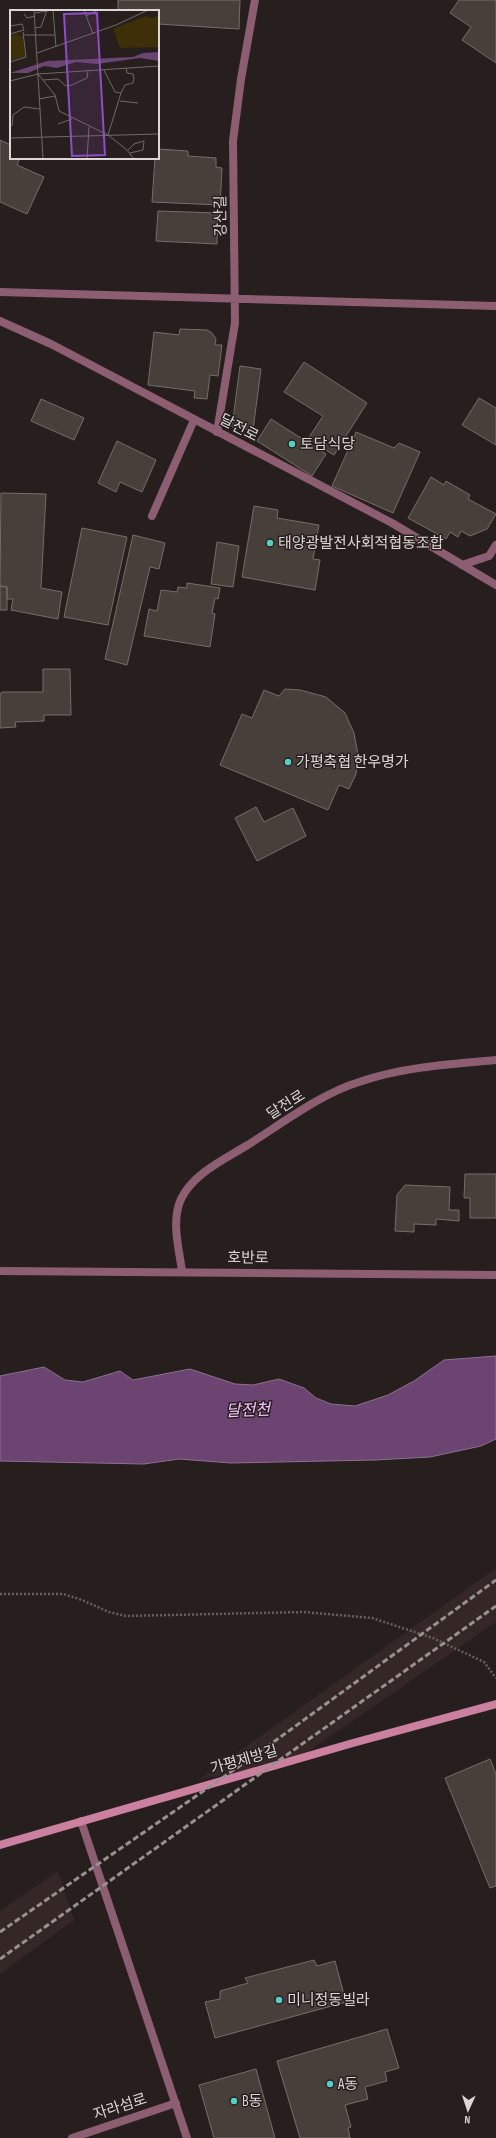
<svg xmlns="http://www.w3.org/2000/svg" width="496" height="2138" font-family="'Sofia Sans Condensed','Noto Sans KR',sans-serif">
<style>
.built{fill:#342725}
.water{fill:#6b4471;stroke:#8d708f}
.building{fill:#463f3a;stroke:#756e68}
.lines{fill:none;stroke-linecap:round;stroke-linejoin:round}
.path{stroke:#67605f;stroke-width:2.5;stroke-dasharray:2 2;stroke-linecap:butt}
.lane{stroke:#8d5e71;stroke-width:8}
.street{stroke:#8d5e71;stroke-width:8}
.secondary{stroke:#cb809f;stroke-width:8}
.rail{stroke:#979190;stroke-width:3;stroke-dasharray:6 3;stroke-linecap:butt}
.poi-dot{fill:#56cec4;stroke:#271f1e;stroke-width:1.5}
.labels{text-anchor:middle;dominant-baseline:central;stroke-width:3;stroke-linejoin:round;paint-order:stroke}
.street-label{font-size:15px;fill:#dcd7d6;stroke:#271f1e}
.poi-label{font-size:15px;fill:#dcd7d6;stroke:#271f1e;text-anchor:start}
.water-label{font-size:16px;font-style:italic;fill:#f5c4fd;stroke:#271f1e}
.inset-road{fill:none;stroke:#6f6968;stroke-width:1}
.view{fill:#8e4ec4;fill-opacity:0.15;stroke:#8e4ec4;stroke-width:2}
.inset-edge{fill:none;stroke:#dcd7d6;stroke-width:2}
</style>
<rect width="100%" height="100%" fill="#271f1e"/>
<path class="built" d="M496,1568V1622L296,1760L199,1780Z
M58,1871L74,1920L0,1974V1911Z"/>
<path class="water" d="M496,1356V1439L481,1446L430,1457L375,1460L231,1463L179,1459L144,1464L0,1461V1376L44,1367L65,1380L83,1382L120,1371L133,1380L190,1369L235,1384L253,1385L279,1379L304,1388L316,1398L331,1404L355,1406L388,1395L414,1381L444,1360Z"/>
<path class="building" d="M118,0H240L239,29L158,24V11H118Z
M459,0H496V63L462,40L471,27L450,13Z
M0,140L11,145V158H20L17,165L44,177L27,214L0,202Z
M158,149L188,151V156L216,158V167L222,168L220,205L152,202L155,158H158Z
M158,211L218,213L217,244L156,241Z
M180,329L207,330L212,333L216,339L215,345H222L218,376L210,375L207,399L194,398L195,391L148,385L154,332L179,335Z
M304,362L367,403L334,455L308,439L323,416L284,392Z
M240,366L261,369L253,430L232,427Z
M479,398L496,408V445L462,425Z
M41,399L84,418L74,440L31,421Z
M271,419L326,454L312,476L257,441Z
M356,432L394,448L399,443L420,452L393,513L332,486Z
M117,441L156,460L142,492L120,482L116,492L98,483Z
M431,477L444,485L446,481L470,495L468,499L496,514L487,529L470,536L461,531L458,537L450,532L446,539L408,518Z
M1,493L46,494L41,588L62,592L58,619L11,610L13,599H7V587L0,586Z
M254,506L278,510L277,518L319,525L313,559L320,560L315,590L242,577Z
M82,528L127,537L108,625L64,617Z
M133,535L165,543L159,569L150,567L127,665L105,659Z
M217,542L239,546L233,587L211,584Z
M187,583L220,588L218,599L215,598L212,613L215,614L210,647L144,636L149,609L157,611L161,590L177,592L178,587L187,588Z
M0,586L7,587V610H0Z
M43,669H70L71,715H44V721L15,722L16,727L0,728V694L2,692H43Z
M285,689L300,690L326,697L345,713L354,733L358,755L356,774L349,789L339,785L328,810L220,765L242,714L252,718L264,690L279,696Z
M256,807L264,822L293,808L306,836L257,861L235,818Z
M465,1174H496V1218H470V1198H464Z
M405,1185L450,1187L449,1210H459V1221L436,1219V1225L414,1224V1232L395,1231L397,1195Z
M490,1759L496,1774V1886L490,1888L445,1778Z
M314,1960L317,1966L335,1961L346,2002L215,2038L205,2002L220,1999V1991L248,1983L245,1978Z
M387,2029L399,2068L385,2072L387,2081L365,2087L368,2099L345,2105L351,2127L348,2128L350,2138H300L277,2061Z
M256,2069L275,2138H214L199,2085Z"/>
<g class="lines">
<path class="path" d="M0,1594H63L82,1600L109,1612L126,1616L304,1612L372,1618L433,1638L484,1662L496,1678"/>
<path class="lane" d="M152,516L194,420
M462,565L489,556L496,545"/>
<path class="street" d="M0,292L496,306
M0,321L51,344L392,523L496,585
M217,432L235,323L233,141L241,79L255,0
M0,1271L496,1275
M182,1271C179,1249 171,1221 181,1199C193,1174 223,1160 246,1146C280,1125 320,1094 359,1082C403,1067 450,1064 496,1060
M81,1821L187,2138
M72,2138L176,2103"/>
<path class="secondary" d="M0,1845L353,1743L496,1704"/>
<path class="rail" d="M0,1932L264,1749L496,1580
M0,1959L496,1606"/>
</g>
<g class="poi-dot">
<circle cx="292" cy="444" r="4"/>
<circle cx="270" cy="543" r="4"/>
<circle cx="288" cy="762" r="4"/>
<circle cx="279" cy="2000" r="4"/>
<circle cx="330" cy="2084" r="4"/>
<circle cx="234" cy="2101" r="4"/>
</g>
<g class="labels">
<g class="street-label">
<text transform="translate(221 216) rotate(-91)">강산길</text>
<text transform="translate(239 428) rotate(27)">달전로</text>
<text transform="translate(286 1105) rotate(-32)">달전로</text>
<text transform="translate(248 1258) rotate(1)">호반로</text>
<text transform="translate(244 1760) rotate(-16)">가평제방길</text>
<text transform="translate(120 2107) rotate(-18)">자라섬로</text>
</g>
<g class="poi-label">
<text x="300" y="444">토담식당</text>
<text x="278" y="543">태양광발전사회적협동조합</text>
<text x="296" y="762">가평축협 한우명가</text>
<text x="287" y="2000">미니정동빌라</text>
<text x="338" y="2084">A동</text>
<text x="242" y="2101">B동</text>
</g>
<g class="water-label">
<text transform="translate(248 1411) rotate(-2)">달전천</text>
</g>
</g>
<g transform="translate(10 10)">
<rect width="149" height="149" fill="#271f1e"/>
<path d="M149,5V37L110,38L103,19L135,6L141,8ZM11,23L7,26H13L15,46L0,51V25Z" fill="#3d3009"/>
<path d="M149,42V51L130,48L87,54L66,52L47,58L34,56L18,63H0L37,51L123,47L133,43Z" fill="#6b4471"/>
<path class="inset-road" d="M24,0L33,149M43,0L46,37M74,0L83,24M25,3L43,0M14,4L17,8L25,6M76,6L88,0M0,16L12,14L14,20L0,24M25,18L31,17L37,0M13,25H45M27,43L106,15L138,0M0,52L16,47L13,22M94,60L105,82L111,83L115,75L123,73L124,69L123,64L117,63L116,58M28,64L45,85L49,101L98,125L117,140L124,149M33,70L48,69L56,76L62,75L77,68L78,61M0,71L28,64L149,56M29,89L45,86M110,91L128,93M48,114L62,109M2,116L3,105L14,97L30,99M98,125L111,83M0,128L149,124M118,140L124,134L134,131L133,140L120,143M77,149L79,117"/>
<path class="view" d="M87,3L95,145L62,146L54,4Z"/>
<rect width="149" height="149" class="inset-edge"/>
</g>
<g transform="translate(468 2110) rotate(183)" stroke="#271f1e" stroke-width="3" paint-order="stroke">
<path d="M0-3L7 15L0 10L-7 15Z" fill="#dcd7d6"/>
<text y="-6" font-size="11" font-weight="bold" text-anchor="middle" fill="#dcd7d6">N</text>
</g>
</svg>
